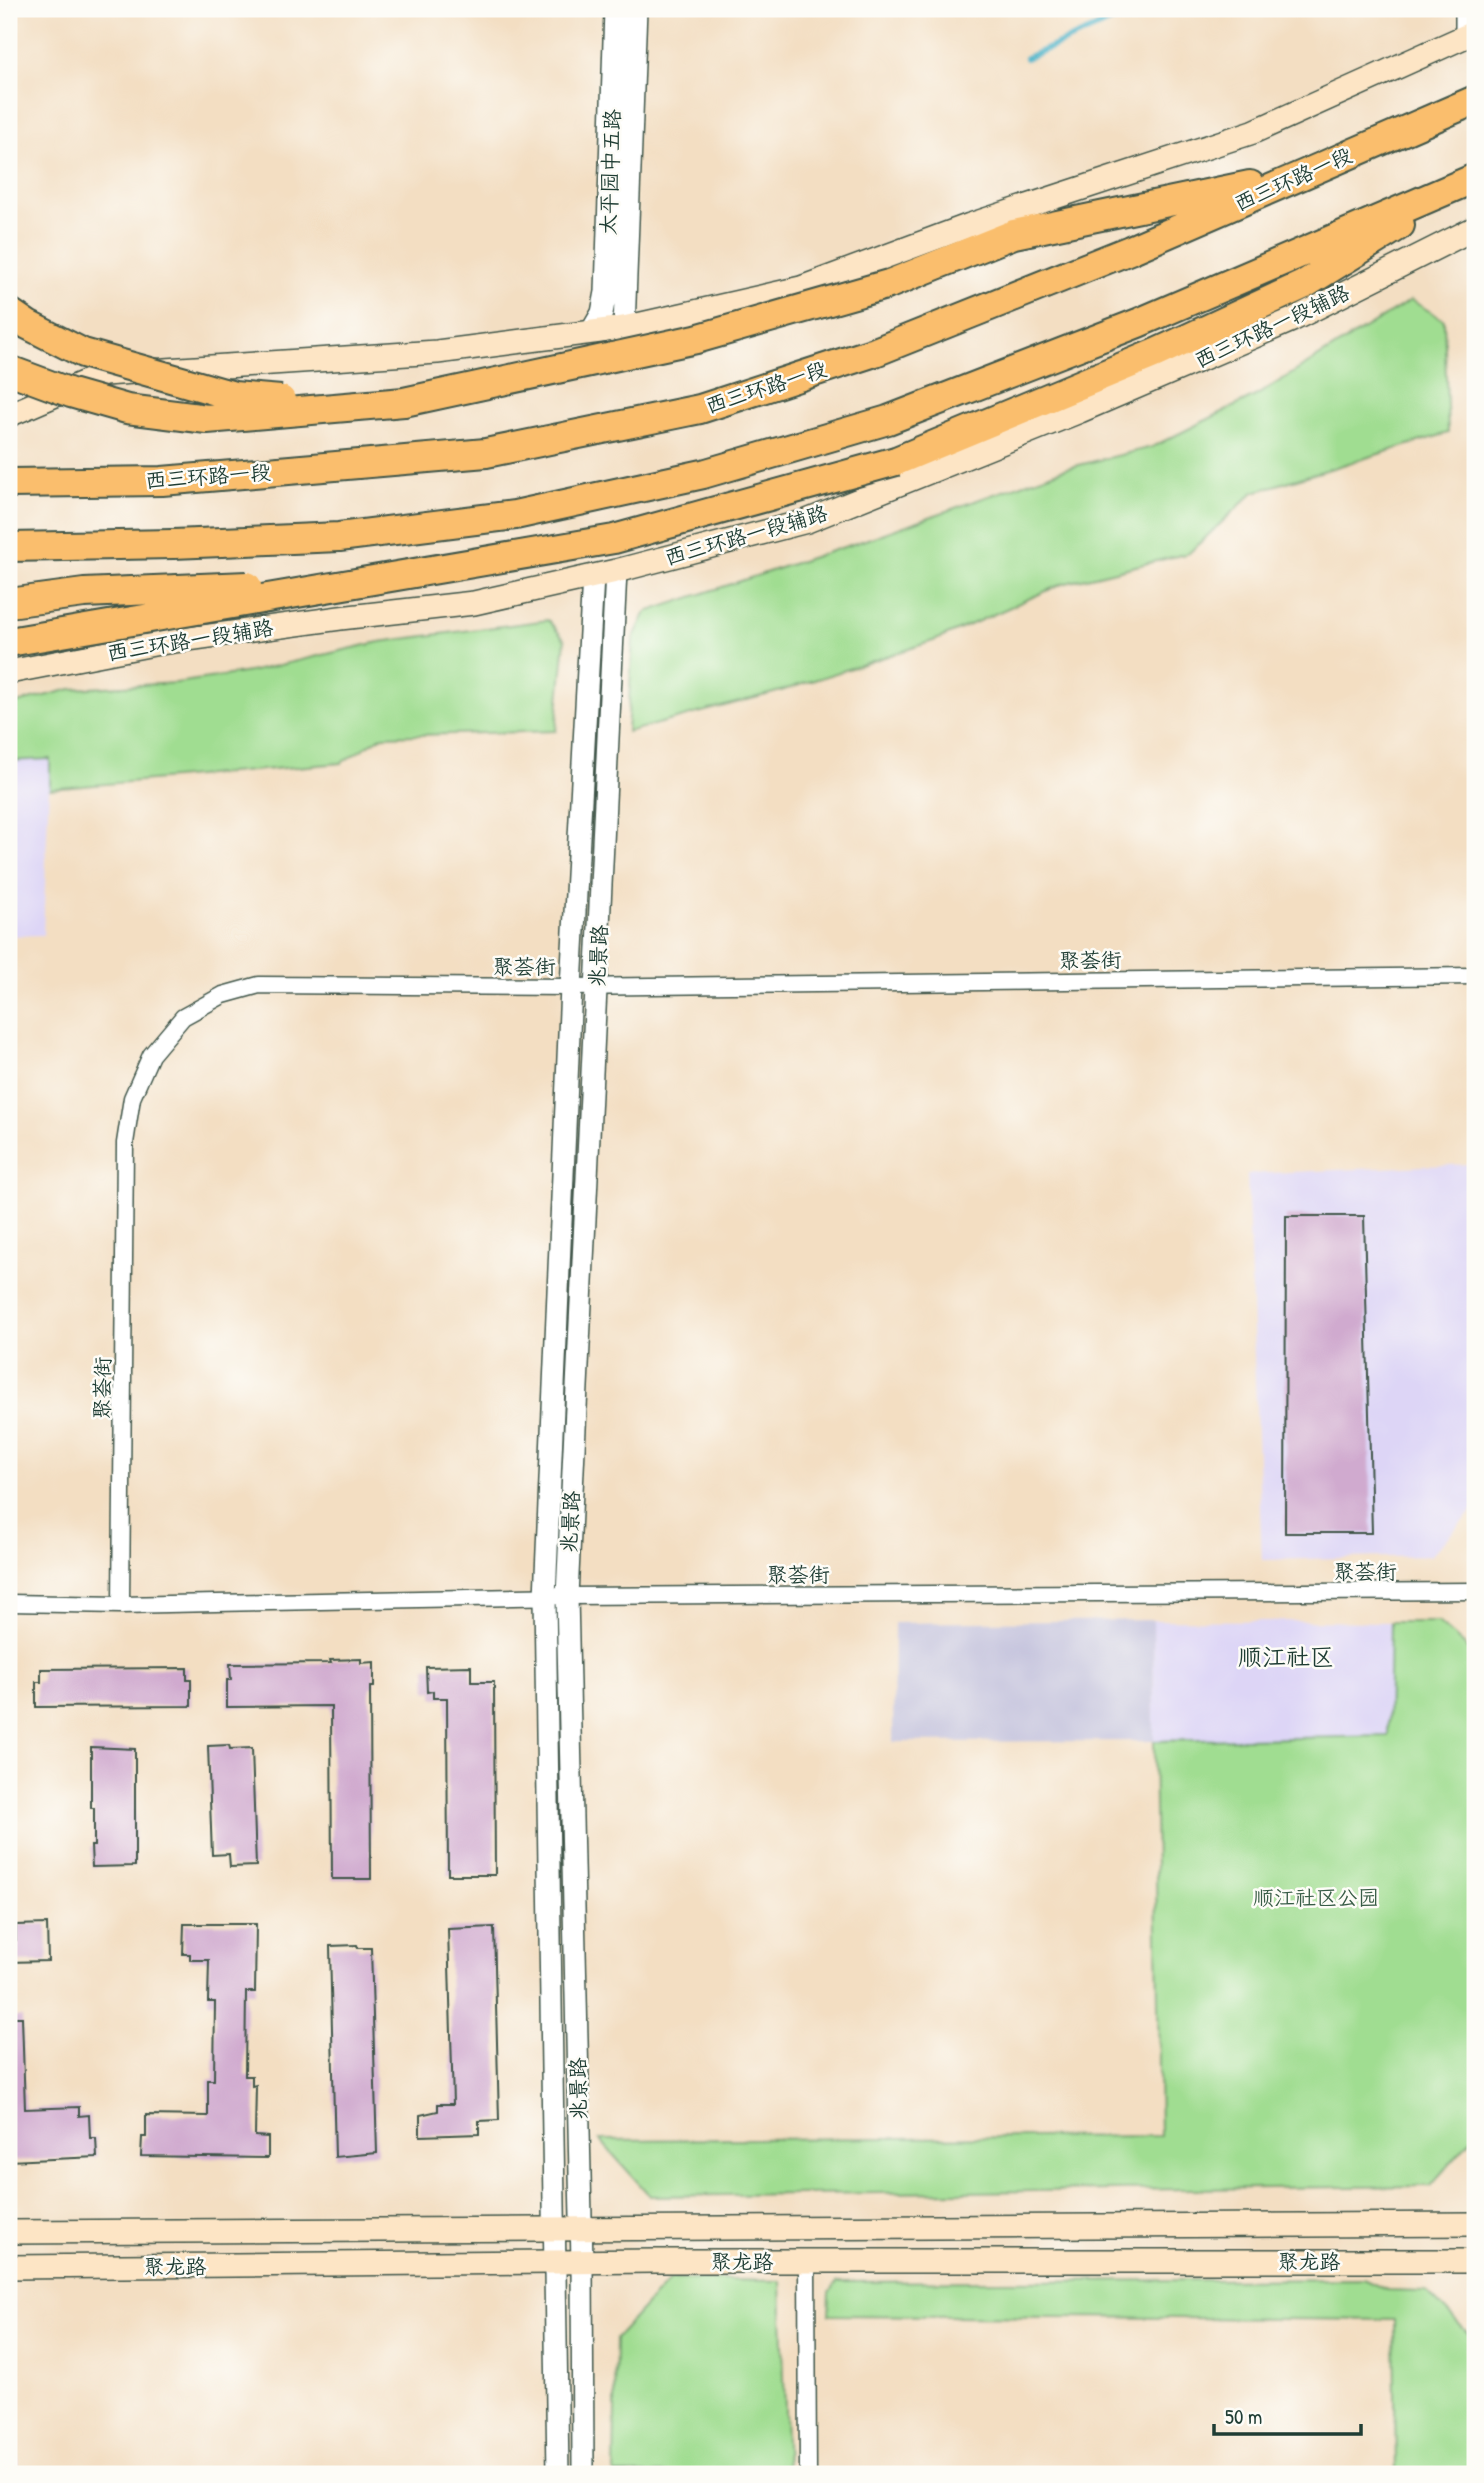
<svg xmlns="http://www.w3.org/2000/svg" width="1484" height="2483" font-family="'Patrick Hand','LXGW WenKai TC',sans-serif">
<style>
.built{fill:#ddd5f6}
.industrial{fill:#c2c1dc}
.green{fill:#a0dd91;stroke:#608d62;stroke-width:2}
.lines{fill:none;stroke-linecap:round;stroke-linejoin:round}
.stream{stroke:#49b2c7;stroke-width:6}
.building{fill:#d0aacf}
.minor-casing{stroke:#3f5549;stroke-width:19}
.tertiary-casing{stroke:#3f5549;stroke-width:24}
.secondary-casing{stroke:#3f5549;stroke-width:26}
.trunk-casing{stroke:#3f5549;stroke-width:32}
.minor{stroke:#fff;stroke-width:16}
.tertiary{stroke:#fff;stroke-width:21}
.secondary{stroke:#fde5c5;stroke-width:23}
.trunk{stroke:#fabe6d;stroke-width:28}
.trunk-bridge-casing{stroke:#3f5549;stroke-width:32;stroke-linecap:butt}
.trunk-bridge{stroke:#fabe6d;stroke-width:28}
.labels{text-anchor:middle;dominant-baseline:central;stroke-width:5;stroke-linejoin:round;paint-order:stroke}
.street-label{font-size:21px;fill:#1f3d34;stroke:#fdfcf7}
.park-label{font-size:21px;fill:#395d47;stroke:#fdfcf7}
.quarter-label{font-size:24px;fill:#1f3d34;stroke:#fdfcf7}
</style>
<rect width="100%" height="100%" fill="#fdfcf7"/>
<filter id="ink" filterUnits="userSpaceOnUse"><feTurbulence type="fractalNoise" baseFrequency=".0143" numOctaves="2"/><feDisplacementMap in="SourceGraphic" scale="14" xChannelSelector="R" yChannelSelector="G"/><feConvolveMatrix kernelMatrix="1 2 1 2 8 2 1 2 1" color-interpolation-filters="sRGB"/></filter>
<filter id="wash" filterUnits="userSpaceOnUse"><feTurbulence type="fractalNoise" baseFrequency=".00686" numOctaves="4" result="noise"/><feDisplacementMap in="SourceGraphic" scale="28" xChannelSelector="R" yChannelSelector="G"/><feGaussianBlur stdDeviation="1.57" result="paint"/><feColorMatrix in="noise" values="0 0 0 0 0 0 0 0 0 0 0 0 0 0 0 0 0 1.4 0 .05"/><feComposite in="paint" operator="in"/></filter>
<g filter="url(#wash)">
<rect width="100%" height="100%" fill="#f3dec2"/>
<path class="built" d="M50,759L43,935L9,936V761Z
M1473,1164L1475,1508L1430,1556L1262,1560L1247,1174Z
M1153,1620L1390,1622L1388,1736L1154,1741Z
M9,2299L14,2300L18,2474H9Z"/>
<path class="industrial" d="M1153,1620L1154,1741L893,1742L894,1623Z"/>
<path class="green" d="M1411,300L1444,320L1448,433L1254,492L1189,553L1062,584L936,640L781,691L627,732L633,639L646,612L865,540L1067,468L1152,447L1257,395Z
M548,620L565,640L556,731L383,736L341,763L50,789V759L9,761V705L71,689L176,683L249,672L379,642Z
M1390,1622H1438L1475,1655V2135L1430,2186L650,2196L600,2140L1160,2136L1154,1741L1388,1736Z
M670,2279L781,2281L787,2474H614L616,2338Z
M1363,2279L1387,2290L1426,2291L1475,2340V2474H1396L1394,2320L829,2315L830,2293L837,2282Z"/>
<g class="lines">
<path class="stream" d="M1026,58L1139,9"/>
</g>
<g id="blocks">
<path class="building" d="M1286,1216H1364L1372,1533H1285Z
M361,1659V1663L374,1662V1687H370L371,1879H332L331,1706L227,1707V1680H231L230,1664L331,1663L330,1660Z
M471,1666V1682H494L495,1875H448L447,1698H433V1691L427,1692L426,1667Z
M187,1668V1680H191V1706L36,1707V1682H41V1669Z
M229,1745L230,1749L252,1748L256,1866L230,1867L229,1854L212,1855L208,1746Z
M91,1747L135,1749V1866L92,1867L91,1846H94V1808H91Z
M47,1924L48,1961L9,1962V1940H16V1925Z
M184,1924H256L255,1992H246L245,2076H252V2086L256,2085L255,2136L268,2137V2158L141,2156L142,2137H146V2115L208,2116V2080H214L215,2002H208L209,1960H190V1954H183Z
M494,1927L499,2120L479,2121V2134L420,2136V2115L438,2111V2104H453L448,1929Z
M357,1945L358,1948H371L377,2153L335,2157L330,1946Z
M9,2017H22L25,2109L79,2107V2116L89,2115L90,2138H96L97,2157L9,2161Z"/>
</g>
</g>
<g filter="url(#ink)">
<use href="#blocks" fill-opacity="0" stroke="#3f5549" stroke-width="2"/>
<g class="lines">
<g class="minor-casing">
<path id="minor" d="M9,1603L121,1605L567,1596L1475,1591
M121,1605L125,1143L132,1098L151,1055L183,1017L223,995L259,985L571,987L1475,976
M807,2261L808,2474"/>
</g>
<g class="tertiary-casing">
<path id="tertiary" d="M1466,9V36
M624,328L636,9
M591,332L602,313L606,292L615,9
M558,2474L545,1597L571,987L593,576
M583,2474L582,2262L567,1596L616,571"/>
</g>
<g class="secondary-casing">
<path id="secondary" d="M9,415L104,374L437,352L624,328L801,288L970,225L1253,132L1475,32
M9,672L159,643L340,618L474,603L616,571L807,521L1080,411L1292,320L1475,228
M9,2232L1475,2224
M9,2267L656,2261H1475"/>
</g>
<g class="trunk-casing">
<path id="trunk" d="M889,284L1014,234L1250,185
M896,461L1156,353L1303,285L1400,225
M9,483L162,481L486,453L700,409L875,352L1130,250L1475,100
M173,544L339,537L515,515L703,474L888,420L1138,323L1475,178"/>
</g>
<use href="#minor" class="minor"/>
<use href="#tertiary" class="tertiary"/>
<use href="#secondary" class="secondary"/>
<use href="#trunk" class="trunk"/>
<g class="trunk-bridge-casing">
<path id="trunk-bridge" d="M9,312L28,325L83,353L234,396L281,400
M9,370L71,393L127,409L207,419L404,402L696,339L889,284
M9,547L173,544
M9,603L84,593L247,586
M9,642L614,539L896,461"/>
</g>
<use href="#trunk-bridge" class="trunk-bridge"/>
</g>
</g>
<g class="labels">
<g class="street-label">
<text transform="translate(610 172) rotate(-88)">太平园中五路</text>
<text transform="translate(1293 179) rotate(-24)">西三环路一段</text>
<text transform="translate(1272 326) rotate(-25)">西三环路一段辅路</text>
<text transform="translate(766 387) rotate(-18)">西三环路一段</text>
<text transform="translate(208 476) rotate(-4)">西三环路一段</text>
<text transform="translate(746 535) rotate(-16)">西三环路一段辅路</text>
<text transform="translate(190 640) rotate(-9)">西三环路一段辅路</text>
<text transform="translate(598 956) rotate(-87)">兆景路</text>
<text transform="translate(1090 960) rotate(-1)">聚荟街</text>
<text x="524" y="966">聚荟街</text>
<text transform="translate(102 1388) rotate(-89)">聚荟街</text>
<text transform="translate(570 1522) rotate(-87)">兆景路</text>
<text x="1365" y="1571">聚荟街</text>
<text x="798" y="1574">聚荟街</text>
<text transform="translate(578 2089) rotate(-91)">兆景路</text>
<text x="742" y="2261">聚龙路</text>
<text x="1309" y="2261">聚龙路</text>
<text x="175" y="2266">聚龙路</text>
</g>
<g class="park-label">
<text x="1316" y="1897">顺江社区公园</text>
</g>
<g class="quarter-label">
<text x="1286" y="1656">顺江社区</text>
</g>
</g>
<rect width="1484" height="2483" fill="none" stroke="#fdfcf7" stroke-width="35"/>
<path d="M1214 2424v10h147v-10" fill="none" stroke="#1f3d34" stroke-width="3.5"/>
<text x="1225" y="2424" font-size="21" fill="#1f3d34" stroke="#fdfcf7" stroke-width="5" paint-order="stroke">50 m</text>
</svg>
